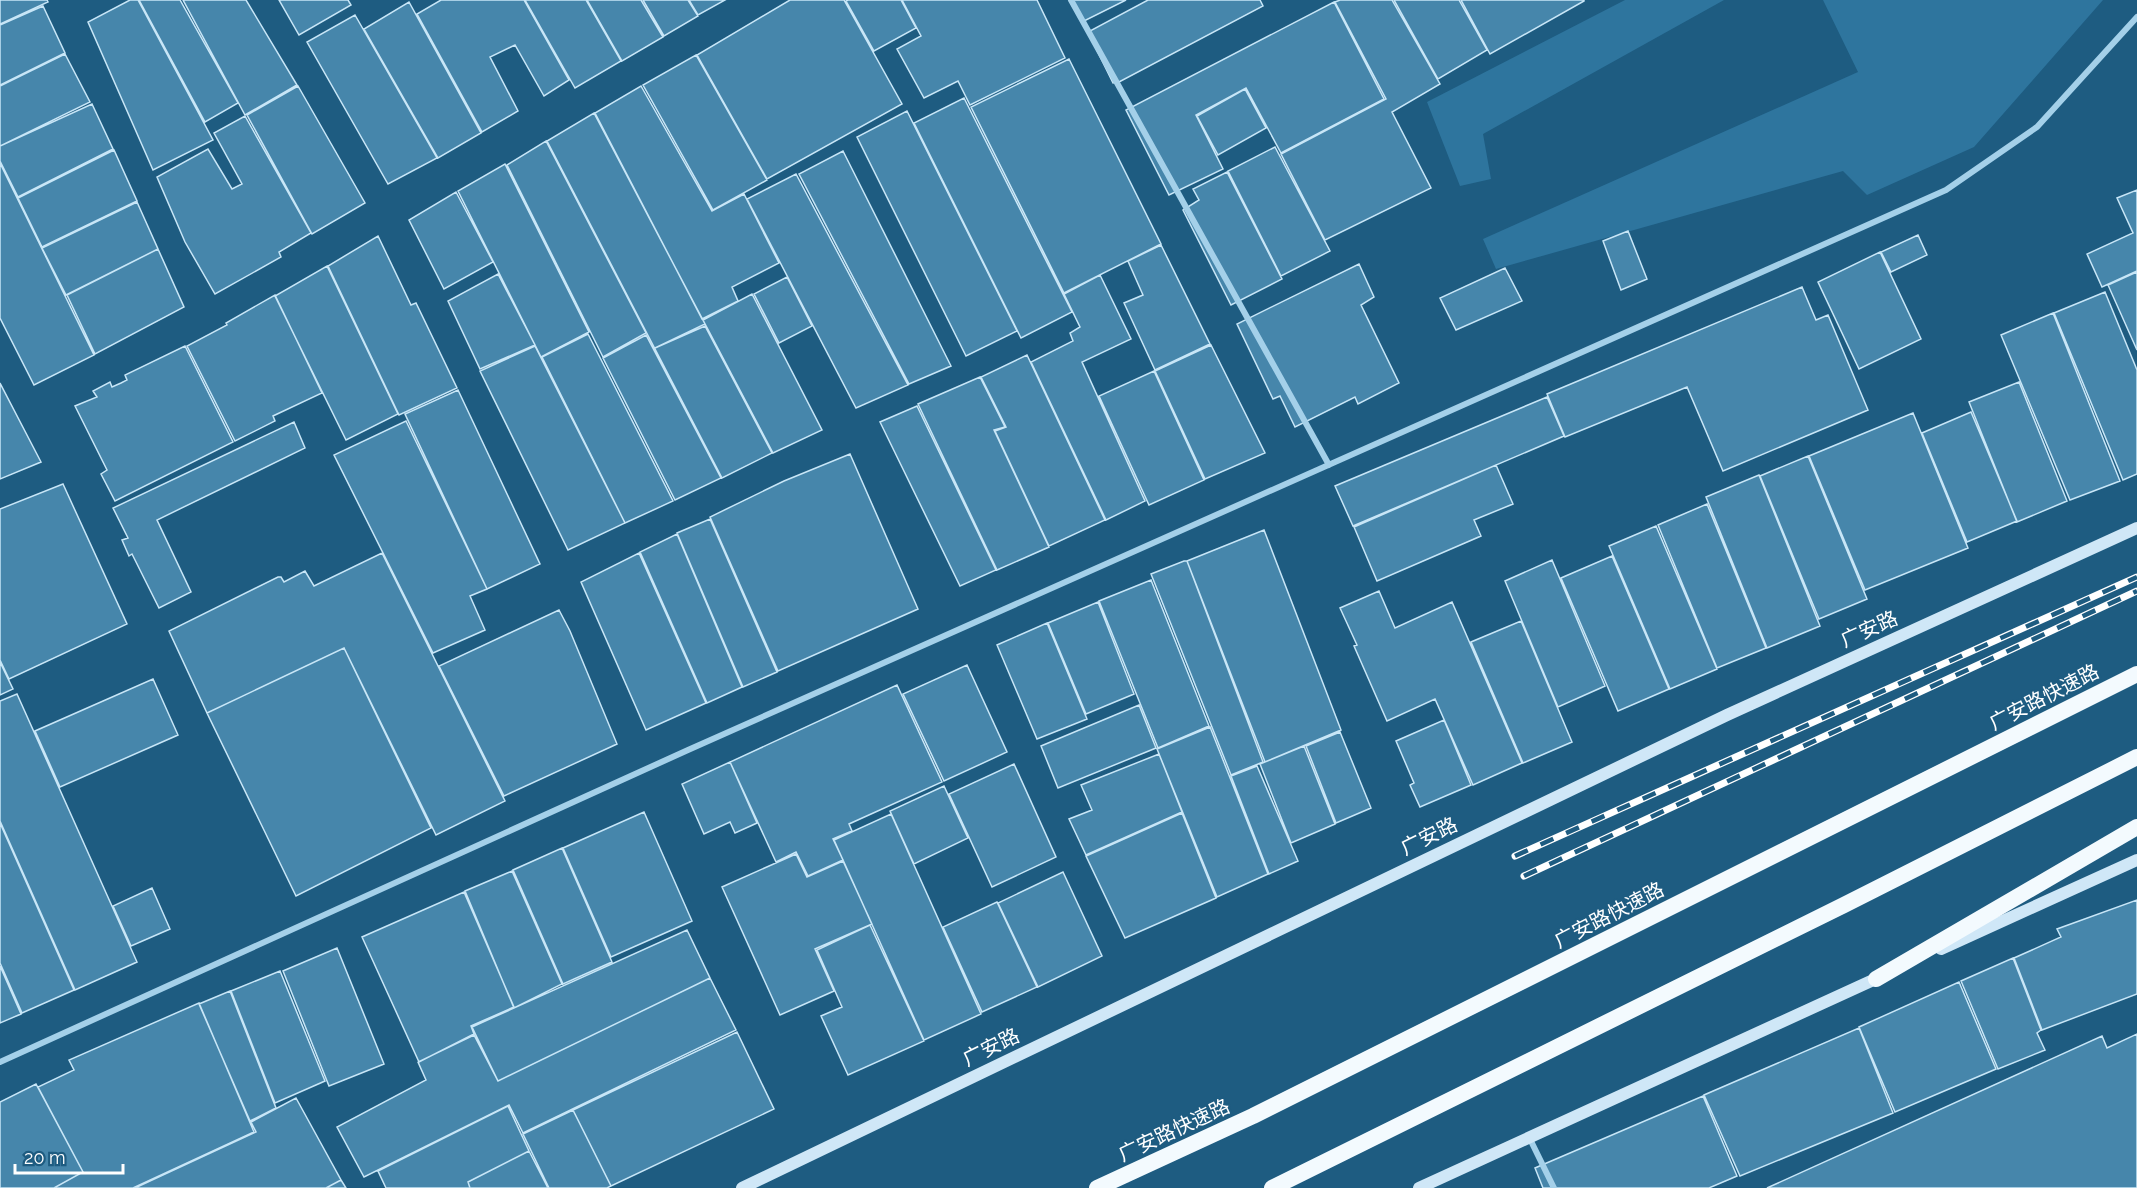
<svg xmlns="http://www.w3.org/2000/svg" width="2137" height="1188" font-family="Raleway,'Noto Sans SC',sans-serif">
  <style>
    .green { fill: #2e759e }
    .building { fill: #4686ab; stroke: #c8e6f7; stroke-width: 1.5 }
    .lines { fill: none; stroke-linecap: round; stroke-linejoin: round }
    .minor { stroke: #a4d0e9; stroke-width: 6 }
    .secondary { stroke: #cfe7f7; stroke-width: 12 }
    .trunk { stroke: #f3fafe; stroke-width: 16 }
    .rail-casing { stroke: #fff; stroke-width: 7 }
    .rail { stroke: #1e5c81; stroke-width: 4.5; stroke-dasharray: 14; stroke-linecap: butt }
    .labels { text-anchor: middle; stroke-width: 4.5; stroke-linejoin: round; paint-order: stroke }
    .street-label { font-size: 20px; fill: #fff; stroke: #1e5c81 }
  </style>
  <rect width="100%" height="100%" fill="#1e5c81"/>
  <!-- green -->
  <path class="green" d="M1625 0H1724L1483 134 1491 179 1460 186 1427 102Z
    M1823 0H2103L1974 147 1867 195 1843 171 1496 269 1483 239 1858 72Z"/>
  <!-- building -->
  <path class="building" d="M0 0H47L48 2 0 24Z
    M130 0H138L213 140 153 170 88 22Z
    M139 0H180L238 103 205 122Z
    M183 0H246L297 85 245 115Z
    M279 0H348L351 5 299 35Z
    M441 0H524L569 80 544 96 515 45 490 57 518 111 482 132 417 14Z
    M525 0H586L621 61 575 88Z
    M587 0H641L663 37 622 61Z
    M643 0H688L698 16 664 36Z
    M689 0H725L698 15Z
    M790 0H844L902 104 767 179 697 55Z
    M848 0H901L916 28 874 51 846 1Z
    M902 0H1037L1065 58 970 105 958 81 924 98 897 49 921 36Z
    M1069 0H1126L1082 22Z
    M1148 0H1260L1263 6 1119 82 1113 83 1088 32Z
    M1340 0H1392L1440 84 1392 112 1431 188 1325 240 1281 154 1386 99 1335 2Z
    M1394 0H1459L1487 50 1438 79Z
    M1461 0H1584V1L1490 54Z
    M409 2 481 133 438 158 364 29Z
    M1334 2 1384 99 1281 153 1246 88 1196 115 1223 169 1169 195 1126 110Z
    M43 6 65 53 0 85V25Z
    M355 15 437 158 388 184 307 42Z
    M65 54 90 102 0 146V86Z
    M696 55 767 180 713 210 643 85Z
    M1069 59 1161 244 1064 293 971 107Z
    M298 86 365 203 312 234 247 115Z
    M641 86 712 211 744 194 779 263 732 287 738 301 702 319 595 113Z
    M1245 89 1266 128 1218 155 1197 116Z
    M964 98 1072 312 1021 338 914 123Z
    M92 104 113 149 18 197 0 161V146Z
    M907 111 1017 331 966 356 857 137Z
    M594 113 705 324 655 348 705 326 772 453 722 478 547 141Z
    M245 116 311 233 279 252 281 257 215 294 185 242 157 177 208 149 232 189 242 184 214 133Z
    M546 141 646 333 603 357 507 165Z
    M1275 147 1330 251 1281 276 1228 171Z
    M114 150 137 201 42 247 18 198Z
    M843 151 951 366 909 384 799 174Z
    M0 163 94 355 34 385 0 318Z
    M505 164 589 332 541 357 458 191Z
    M1227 172 1282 279 1231 305 1183 210 1199 200 1193 189Z
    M796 174 908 385 856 408 747 199Z
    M2137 190V271L2102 287 2087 254 2133 233 2117 198Z
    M456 192 493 262 444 289 409 220Z
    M137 202 158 249 66 295 42 248Z
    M1628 231 1647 279 1621 290 1603 241Z
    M1918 235 1927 255 1891 272 1881 252Z
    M378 236 411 305 416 303 457 388 399 415 328 266Z
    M1161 245 1210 344 1155 370 1124 303 1143 295 1128 261Z
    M158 249 184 307 95 354 67 295Z
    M1880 252 1921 339 1859 369 1818 282Z
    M1359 264 1374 297 1361 305 1399 383 1358 404 1355 397 1295 427 1280 396 1273 399 1237 324Z
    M327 266 398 414 346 440 275 296Z
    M1505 268 1522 301 1456 330 1440 298Z
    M2137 272V350L2108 285Z
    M498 274 535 345 480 369 448 301Z
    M1100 275 1131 339 1082 362 1145 501 1106 520 1031 362 1073 341 1070 333 1080 327 1064 294Z
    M787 277 812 326 779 343 754 294Z
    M1802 287 1816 320 1828 315 1868 410 1723 471 1687 387 1565 437 1547 394Z
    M2105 292 2137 370V474L2123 480 2054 313Z
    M752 294 822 430 773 453 703 320Z
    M275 295 322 393 273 416 275 421 235 441 187 346 227 325 226 323Z
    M2053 313 2120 481 2070 500 2001 335Z
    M588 334 673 501 625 523 542 357Z
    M646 335 721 478 675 500 603 358Z
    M1211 345 1265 453 1205 479 1155 371Z
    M185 346 233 442 115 501 101 474 107 470 75 406 97 397 93 391 110 382 112 387 121 383 127 380 125 375Z
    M535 346 625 523 568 550 480 371Z
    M1027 355 1105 520 1049 546 995 431 1006 427 981 377Z
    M1154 371 1204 480 1149 505 1099 396Z
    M980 377 1005 427 994 430 1049 547 997 570 918 404Z
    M2019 382 2067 501 2017 522 1969 402Z
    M0 383 41 462 0 479Z
    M458 390 540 564 487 589 405 414Z
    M1547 397 1564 436 1353 526 1335 486Z
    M917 406 996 570 960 586 880 422Z
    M1971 412 2017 521 1967 542 1922 433Z
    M1913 413 1968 548 1865 590 1809 456Z
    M406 421 487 589 470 596 485 630 433 653 334 455Z
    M294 422 305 448 157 520 191 592 159 608 132 554 129 556 122 540 128 538 113 508Z
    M850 454 918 609 778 671 710 517 784 481Z
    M1808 456 1867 599 1819 619 1760 476Z
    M1496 465 1513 504 1474 520 1481 536 1377 581 1354 527Z
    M1759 475 1820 626 1767 648 1706 497Z
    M63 484 127 624 9 679 0 660V509Z
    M1707 504 1766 648 1717 668 1658 525Z
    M710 519 777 672 743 687 677 533Z
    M1656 526 1717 669 1670 689 1609 546Z
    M1264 530 1341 730 1265 762 1187 561Z
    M677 534 742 687 707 703 640 552Z
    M382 553 505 801 436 835 344 648 207 713 169 631 278 577H281L284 582 305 571 314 586Z
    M639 553 706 703 646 730 581 582Z
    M1612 556 1669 689 1618 711 1561 578Z
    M1552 560 1605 686 1558 707 1505 581Z
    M1184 561H1187L1263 762 1231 775 1151 574Z
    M1151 580 1209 726 1158 748 1099 601Z
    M1379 591 1395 628 1452 602 1522 763 1473 785 1435 699 1387 721 1354 646 1357 645 1340 608Z
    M1098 602 1134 694 1086 714 1048 623Z
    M559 610 570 631 617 744 504 796 439 666Z
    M1521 621 1572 742 1523 763 1471 642Z
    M1047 623 1087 719 1037 739 997 645Z
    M344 648 431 828 296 896 207 713Z
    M0 662 13 689 0 695Z
    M967 665 1007 752 944 781 903 694Z
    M153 679 178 735 60 787 35 731Z
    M897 685 942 782 849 824 852 831 833 839 843 860 808 876 796 852 776 862 730 762Z
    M17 694 137 962 75 990 0 821V701Z
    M1139 705 1156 748 1058 788 1041 746Z
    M1444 720 1471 785 1420 807 1410 785 1414 783 1396 741Z
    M1210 727 1268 874 1217 897 1157 749Z
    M1340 732 1371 808 1336 823 1306 746Z
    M1304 746 1335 824 1291 843 1260 764Z
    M1159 754 1182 812 1086 855 1069 819 1092 810 1081 785Z
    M730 762 757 823 735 833 730 822 704 834 682 784Z
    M1014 764 1056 857 992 887 949 794Z
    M1257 766 1298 861 1269 874 1231 776Z
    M944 786 968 838 914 864 890 811Z
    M644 812 692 921 611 957 563 848Z
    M1182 813 1216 898 1125 938 1086 856Z
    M891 814 981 1014 924 1040 834 840Z
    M0 823 74 990 22 1013 0 963Z
    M562 848 612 962 563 984 513 870Z
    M796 854 807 877 843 861 872 924 815 949 834 991 780 1015 722 887Z
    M512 871 562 984 514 1008 465 891Z
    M1063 872 1102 956 1038 987 998 903Z
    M152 888 170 929 131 946 113 906Z
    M464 892 514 1007 471 1026 474 1034 419 1062 362 937Z
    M2137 900V994L2042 1030 2014 958 2061 937 2057 929Z
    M997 902 1037 987 982 1012 943 927Z
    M870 925 924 1041 848 1075 821 1016 842 1007 817 950Z
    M687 930 710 978 498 1081 472 1027Z
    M337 948 384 1064 329 1086 283 971Z
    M2013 958 2041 1030 2037 1033 2045 1050 1998 1069 1961 981Z
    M0 966 21 1014 0 1023Z
    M280 971 325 1081 275 1103 231 991Z
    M710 978 736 1030 523 1133 509 1105 364 1177 337 1127 426 1080 418 1062 474 1035 498 1081Z
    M1959 982 1996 1069 1895 1112 1859 1027Z
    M230 991 276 1108 250 1121 199 1004Z
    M199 1003 254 1132 133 1188H54L83 1172 38 1087 74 1070 69 1060Z
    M1859 1028 1893 1113 1740 1176 1704 1095Z
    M737 1032 774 1109 611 1186 573 1110Z
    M2137 1034V1188H1767L2102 1036 2107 1048Z
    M36 1084 83 1172 54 1188H0V1102Z
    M1703 1096 1737 1176 1709 1188H1543L1535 1168Z
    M296 1098 341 1180 326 1188H135L256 1132 251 1122Z
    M508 1106 529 1151 468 1182 470 1188H386L378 1171Z
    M573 1110 611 1186 607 1188H549L523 1134Z
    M529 1151 548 1188H470L468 1182Z
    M341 1180 346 1188H326Z"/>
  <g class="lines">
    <!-- minor -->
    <path class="minor" d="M1071 0 1329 465
      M0 1062 688 750 1946 190 2037 127 2137 17
      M1529 1137 1554 1188"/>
    <!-- secondary -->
    <path class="secondary" d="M1941 949 2137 860
      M742 1188 1727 715 2137 528
      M1419 1188 1882 976"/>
    <!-- trunk -->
    <path class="trunk" d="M1876 979 2137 827
      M1097 1188 1253 1116 2137 674
      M1272 1188 1844 905 2137 757"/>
    <defs>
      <path id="rail" d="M1515 856 2137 577
        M1524 876 2137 591"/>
    </defs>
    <!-- rail casing -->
    <use href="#rail" class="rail-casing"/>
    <!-- rail -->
    <use href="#rail" class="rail"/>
  </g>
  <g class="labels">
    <!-- street labels -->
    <g class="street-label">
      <text transform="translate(1869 629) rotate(-24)" y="7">广安路</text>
      <text transform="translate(2044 697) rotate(-27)" y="7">广安路快速路</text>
      <text transform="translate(1429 836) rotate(-26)" y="7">广安路</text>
      <text transform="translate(1609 915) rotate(-27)" y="7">广安路快速路</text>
      <text transform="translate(991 1047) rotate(-26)" y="7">广安路</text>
      <text transform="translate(1174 1130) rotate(-25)" y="7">广安路快速路</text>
    </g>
  </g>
  <!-- scale -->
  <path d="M15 1164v9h108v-9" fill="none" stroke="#ffffff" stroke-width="3"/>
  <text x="24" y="1164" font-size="18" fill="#ffffff" stroke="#1e5c81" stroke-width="4.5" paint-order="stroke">20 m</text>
</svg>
